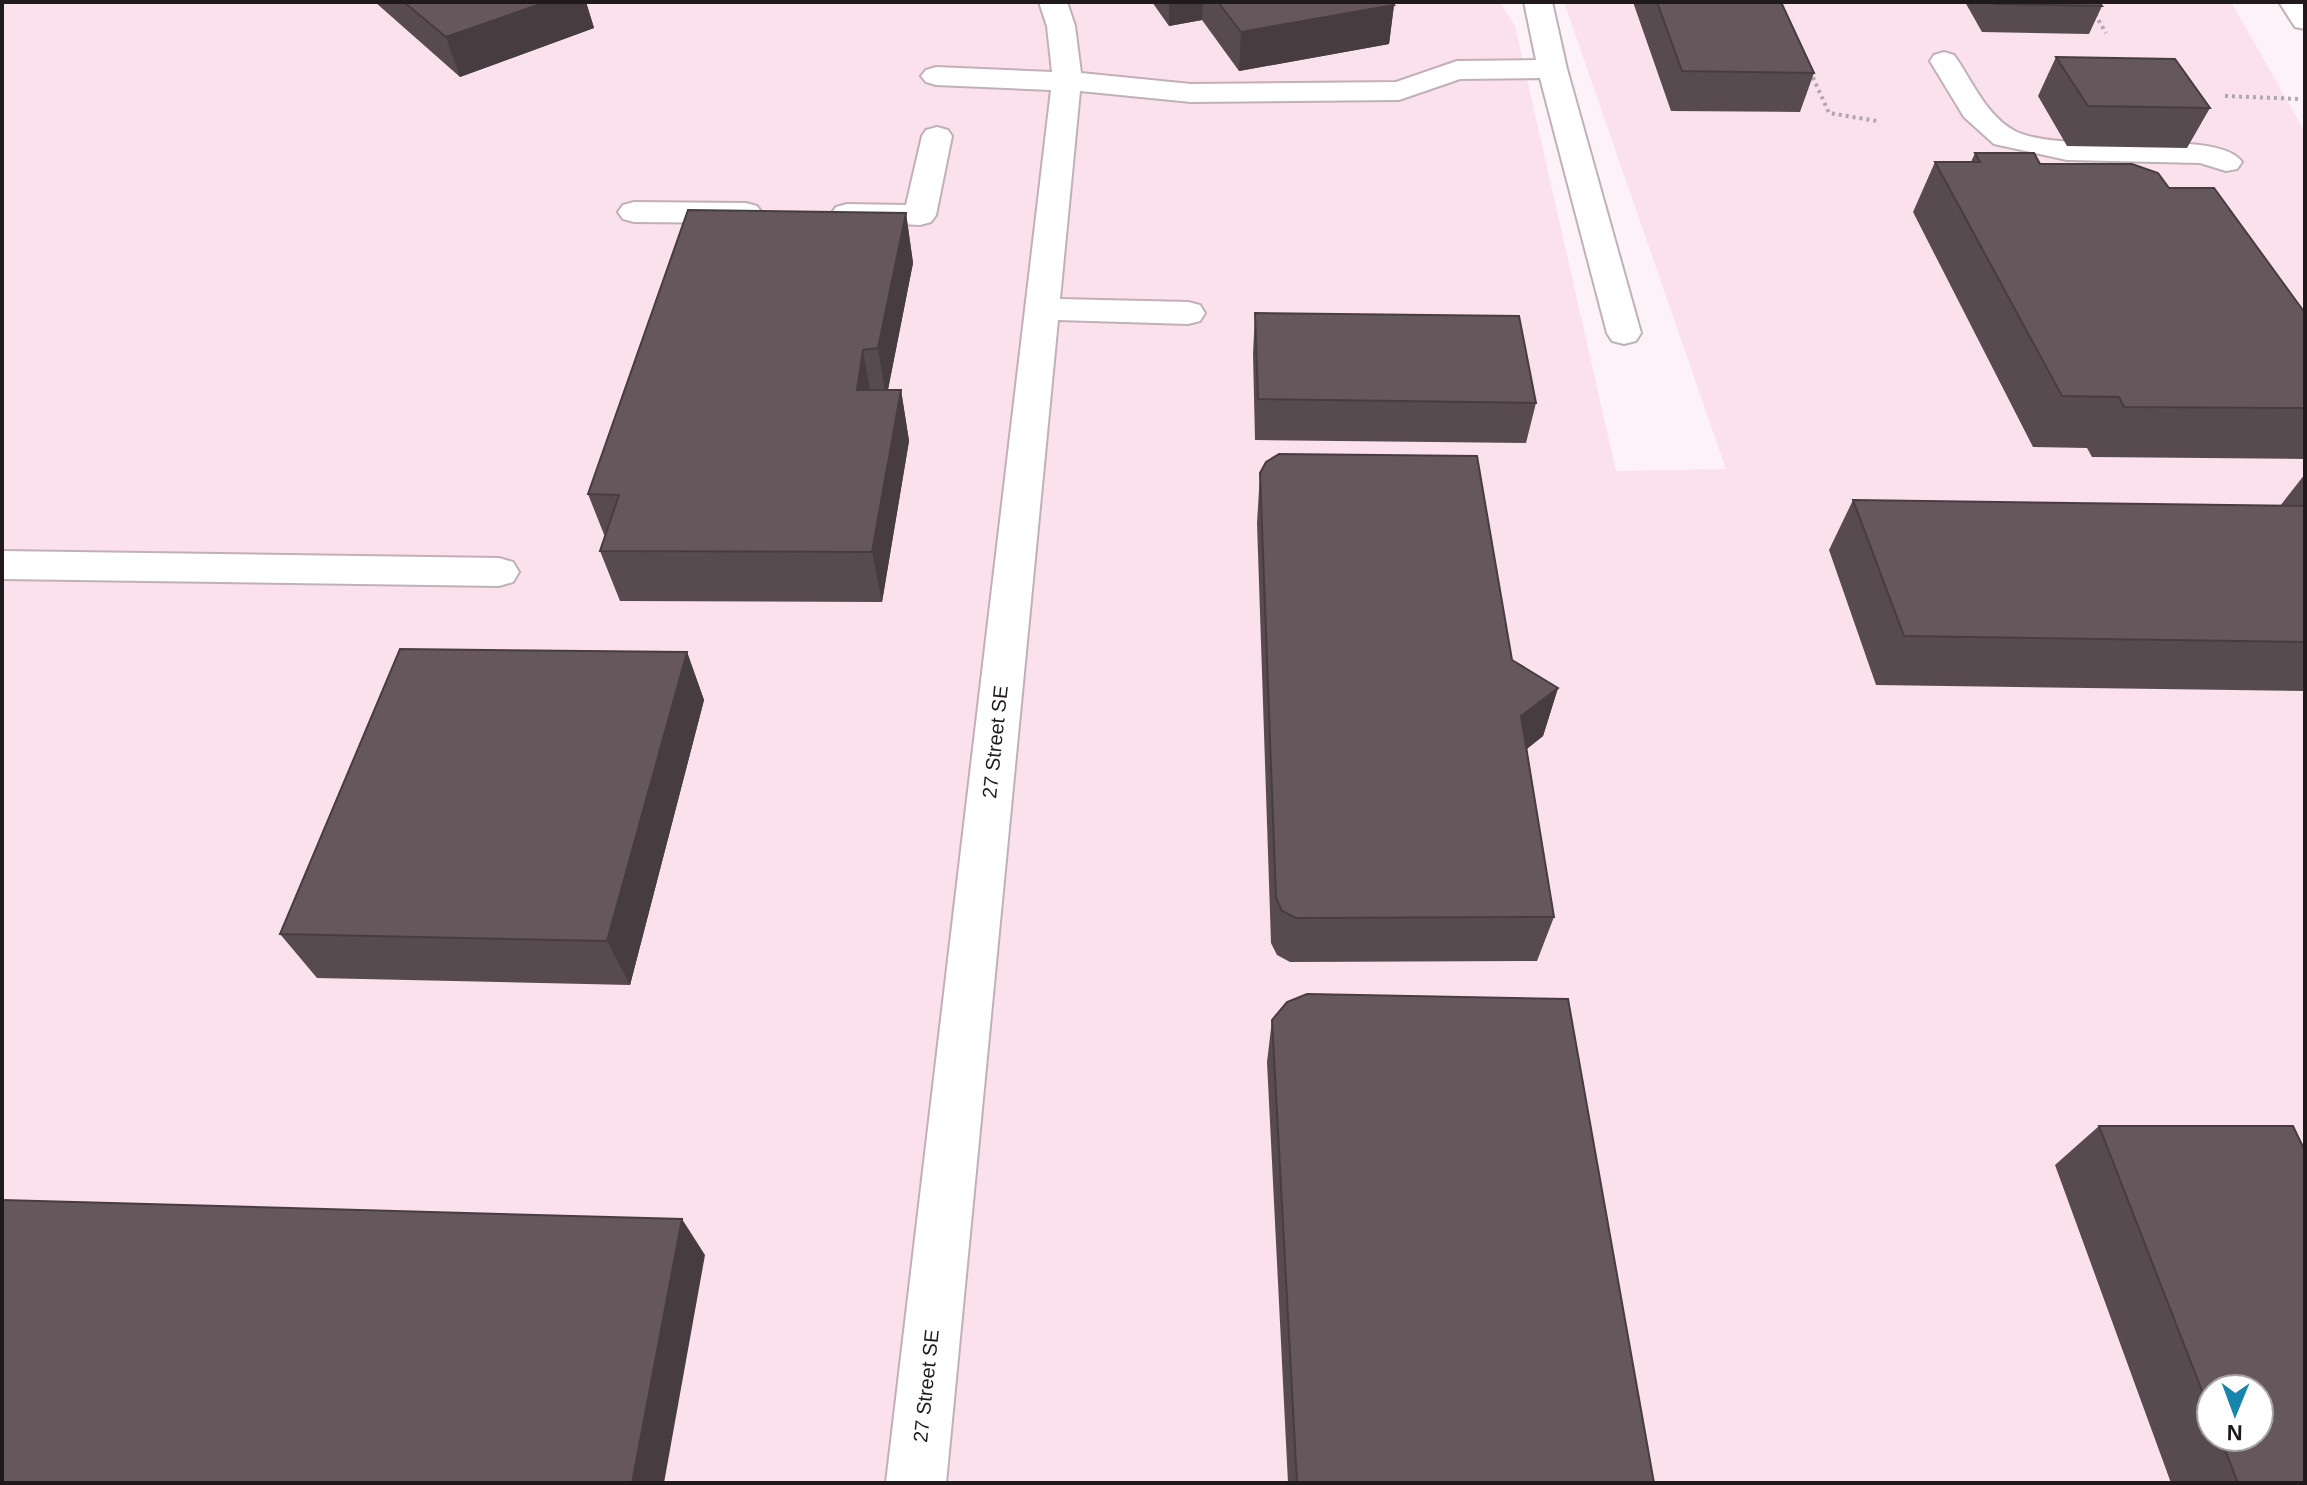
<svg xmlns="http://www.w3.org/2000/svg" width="2307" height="1485" font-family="Helvetica,sans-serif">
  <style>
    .built { fill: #fbe1ec; fill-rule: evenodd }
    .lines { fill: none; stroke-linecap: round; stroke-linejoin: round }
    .minor-casing { stroke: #c1b0b7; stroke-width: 4 }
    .major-casing { stroke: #c1b0b7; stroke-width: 4 }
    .path { stroke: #b0a7ab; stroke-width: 4; stroke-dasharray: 3 4; stroke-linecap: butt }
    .minor { fill: #fff; fill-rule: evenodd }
    .major { fill: #fff; fill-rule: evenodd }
    .wall { fill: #584b50; fill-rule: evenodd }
    .shaded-wall { fill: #473d41 }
    .building { fill: #66575d; stroke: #473d41; stroke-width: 2 }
    .labels { text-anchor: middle; stroke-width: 8; stroke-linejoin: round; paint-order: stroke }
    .street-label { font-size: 20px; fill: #211a1d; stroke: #fff }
  </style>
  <rect width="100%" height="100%" fill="#fdf2f7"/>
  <!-- built -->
  <path class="built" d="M2 2H1500L1515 26 1616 471 1726 469 1564 2H2231L2305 132V1483H2ZM2211 1389H2259V1437H2211Z"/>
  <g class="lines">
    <defs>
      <path id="minor" d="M1039 2H1067L1075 26 1081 73 1191 84 1396 82 1457 61 1536 60 1524 2H1552L1567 69 1641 333 1636 341 1624 344 1612 341 1607 333 1540 78 1460 79 1399 100 1191 102 1080 91 1060 299 1188 302 1200 305 1205 313 1200 321 1188 324 1058 320 946 1483H886L1051 90 936 85 926 82 921 76 926 70 936 67 1052 72 1047 26Z
        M1944 52 1954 55C1972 80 1986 116 2015 131 2063 156 2217 126 2242 162L2237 169 2226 171 2200 163 2067 160 1994 144 1964 117 1930 61 1934 55Z
        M937 127 948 130 952 136 936 215 931 222 920 225 836 221 831 214 836 207 847 204 906 205 922 136 926 130Z
        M634 202 746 203 757 206 762 213 757 220 746 223 634 222 623 219 618 212 623 205Z
        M2 551 499 558 513 562 519 572 513 582 499 586 2 579Z"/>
      <path id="major" d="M2279 2H2305V29L2295 27Z"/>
    </defs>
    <!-- minor casing -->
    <use href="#minor" class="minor-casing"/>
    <!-- major casing -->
    <use href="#major" class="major-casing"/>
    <!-- path -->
    <path class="path" d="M2088 2 2106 33
      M1810 71 1829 113 1877 121
      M2225 96 2300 99"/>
    <!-- minor -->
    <use href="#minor" class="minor"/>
    <!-- major -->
    <use href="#major" class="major"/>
  </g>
  <!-- wall -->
  <path class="wall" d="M375 2H586L594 28 460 77Z
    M1152 2H1391L1394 5 1389 44 1239 71 1202 20 1169 26Z
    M1633 2H1781L1814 73 1800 112 1671 111Z
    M1965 2H2099L2102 6 2089 34 1982 32Z
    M2056 57 2210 108 2187 148 2067 146 2038 96Z
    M1975 153 2040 164 2169 188 2305 313V459L2092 457 2087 448 2033 447 1913 212 1935 162H1971Z
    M906 213 913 263 888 390H901L909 441 882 602 620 601 600 551 605 537 588 494Z
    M1255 313 1536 403 1526 443 1255 440 1253 354Z
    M1260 473 1512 660 1558 688 1543 736 1527 749 1554 917 1537 961 1290 962 1277 955 1271 943 1257 523Z
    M2305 474V691L1876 685 1829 550 1853 500 2280 506Z
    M687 652 704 700 630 985 317 978 280 934Z
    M1272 1020 1654 1483H1288L1267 1062Z
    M2099 1126 2305 1483H2171L2055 1165ZM2211 1389 2259 1437H2211Z"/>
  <!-- shaded-wall -->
  <path class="shaded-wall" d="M546 2H586L594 28 460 77 446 37Z
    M1169 2H1203L1202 20 1169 26Z
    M1394 5 1389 44 1239 71 1241 32Z
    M906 213 913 263 886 399 878 348Z
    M863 350 872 401 857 390Z
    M901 390 909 441 882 602 872 552Z
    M687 652 704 700 630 985 607 941Z
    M1558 688 1543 736 1507 764 1521 716Z
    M682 1219 705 1255 664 1483H632Z"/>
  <!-- building -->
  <path class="building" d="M404 2H546L446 37Z
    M1218 2H1391L1394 5 1241 32Z
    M1657 2H1781L1814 73 1682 71Z
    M1992 2H2099L2102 6 1994 4Z
    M2056 57 2175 59 2210 108 2088 106Z
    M1975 153H2034L2040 164H2132L2158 173 2169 188H2214L2305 313V408L2124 407 2119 397 2062 396 1935 162H1980Z
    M688 210 906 213 878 348 863 350 857 390H901L872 552 600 551 619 495 588 494Z
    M1255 313 1519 316 1536 403 1258 399Z
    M1279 454 1477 456 1512 660 1558 688 1521 716 1554 917 1296 918 1282 911 1276 898 1260 473 1266 462Z
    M1853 500 2305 506V642L1904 636Z
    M400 649 687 652 607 941 280 934Z
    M1307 994 1568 999 1654 1483H1297L1272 1020 1287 1002Z
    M2099 1126H2293L2305 1151V1483H2238L2220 1437H2259V1389H2211V1414Z
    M2 1200 682 1219 632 1483H2Z"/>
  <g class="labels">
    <!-- street labels -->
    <g class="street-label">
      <text transform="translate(995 742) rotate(-84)" y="7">27 Street SE</text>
      <text transform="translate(926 1386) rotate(-84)" y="7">27 Street SE</text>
    </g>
  </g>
  <!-- border -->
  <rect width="2307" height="1485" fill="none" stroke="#211a1d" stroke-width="8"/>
  <!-- north arrow -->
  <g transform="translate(2235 1413) rotate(181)"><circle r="38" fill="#ffffff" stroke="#a6a3a5" stroke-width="2"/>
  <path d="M0-6L14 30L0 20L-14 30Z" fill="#1885ac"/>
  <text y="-12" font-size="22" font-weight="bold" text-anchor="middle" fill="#211a1d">N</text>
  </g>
</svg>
